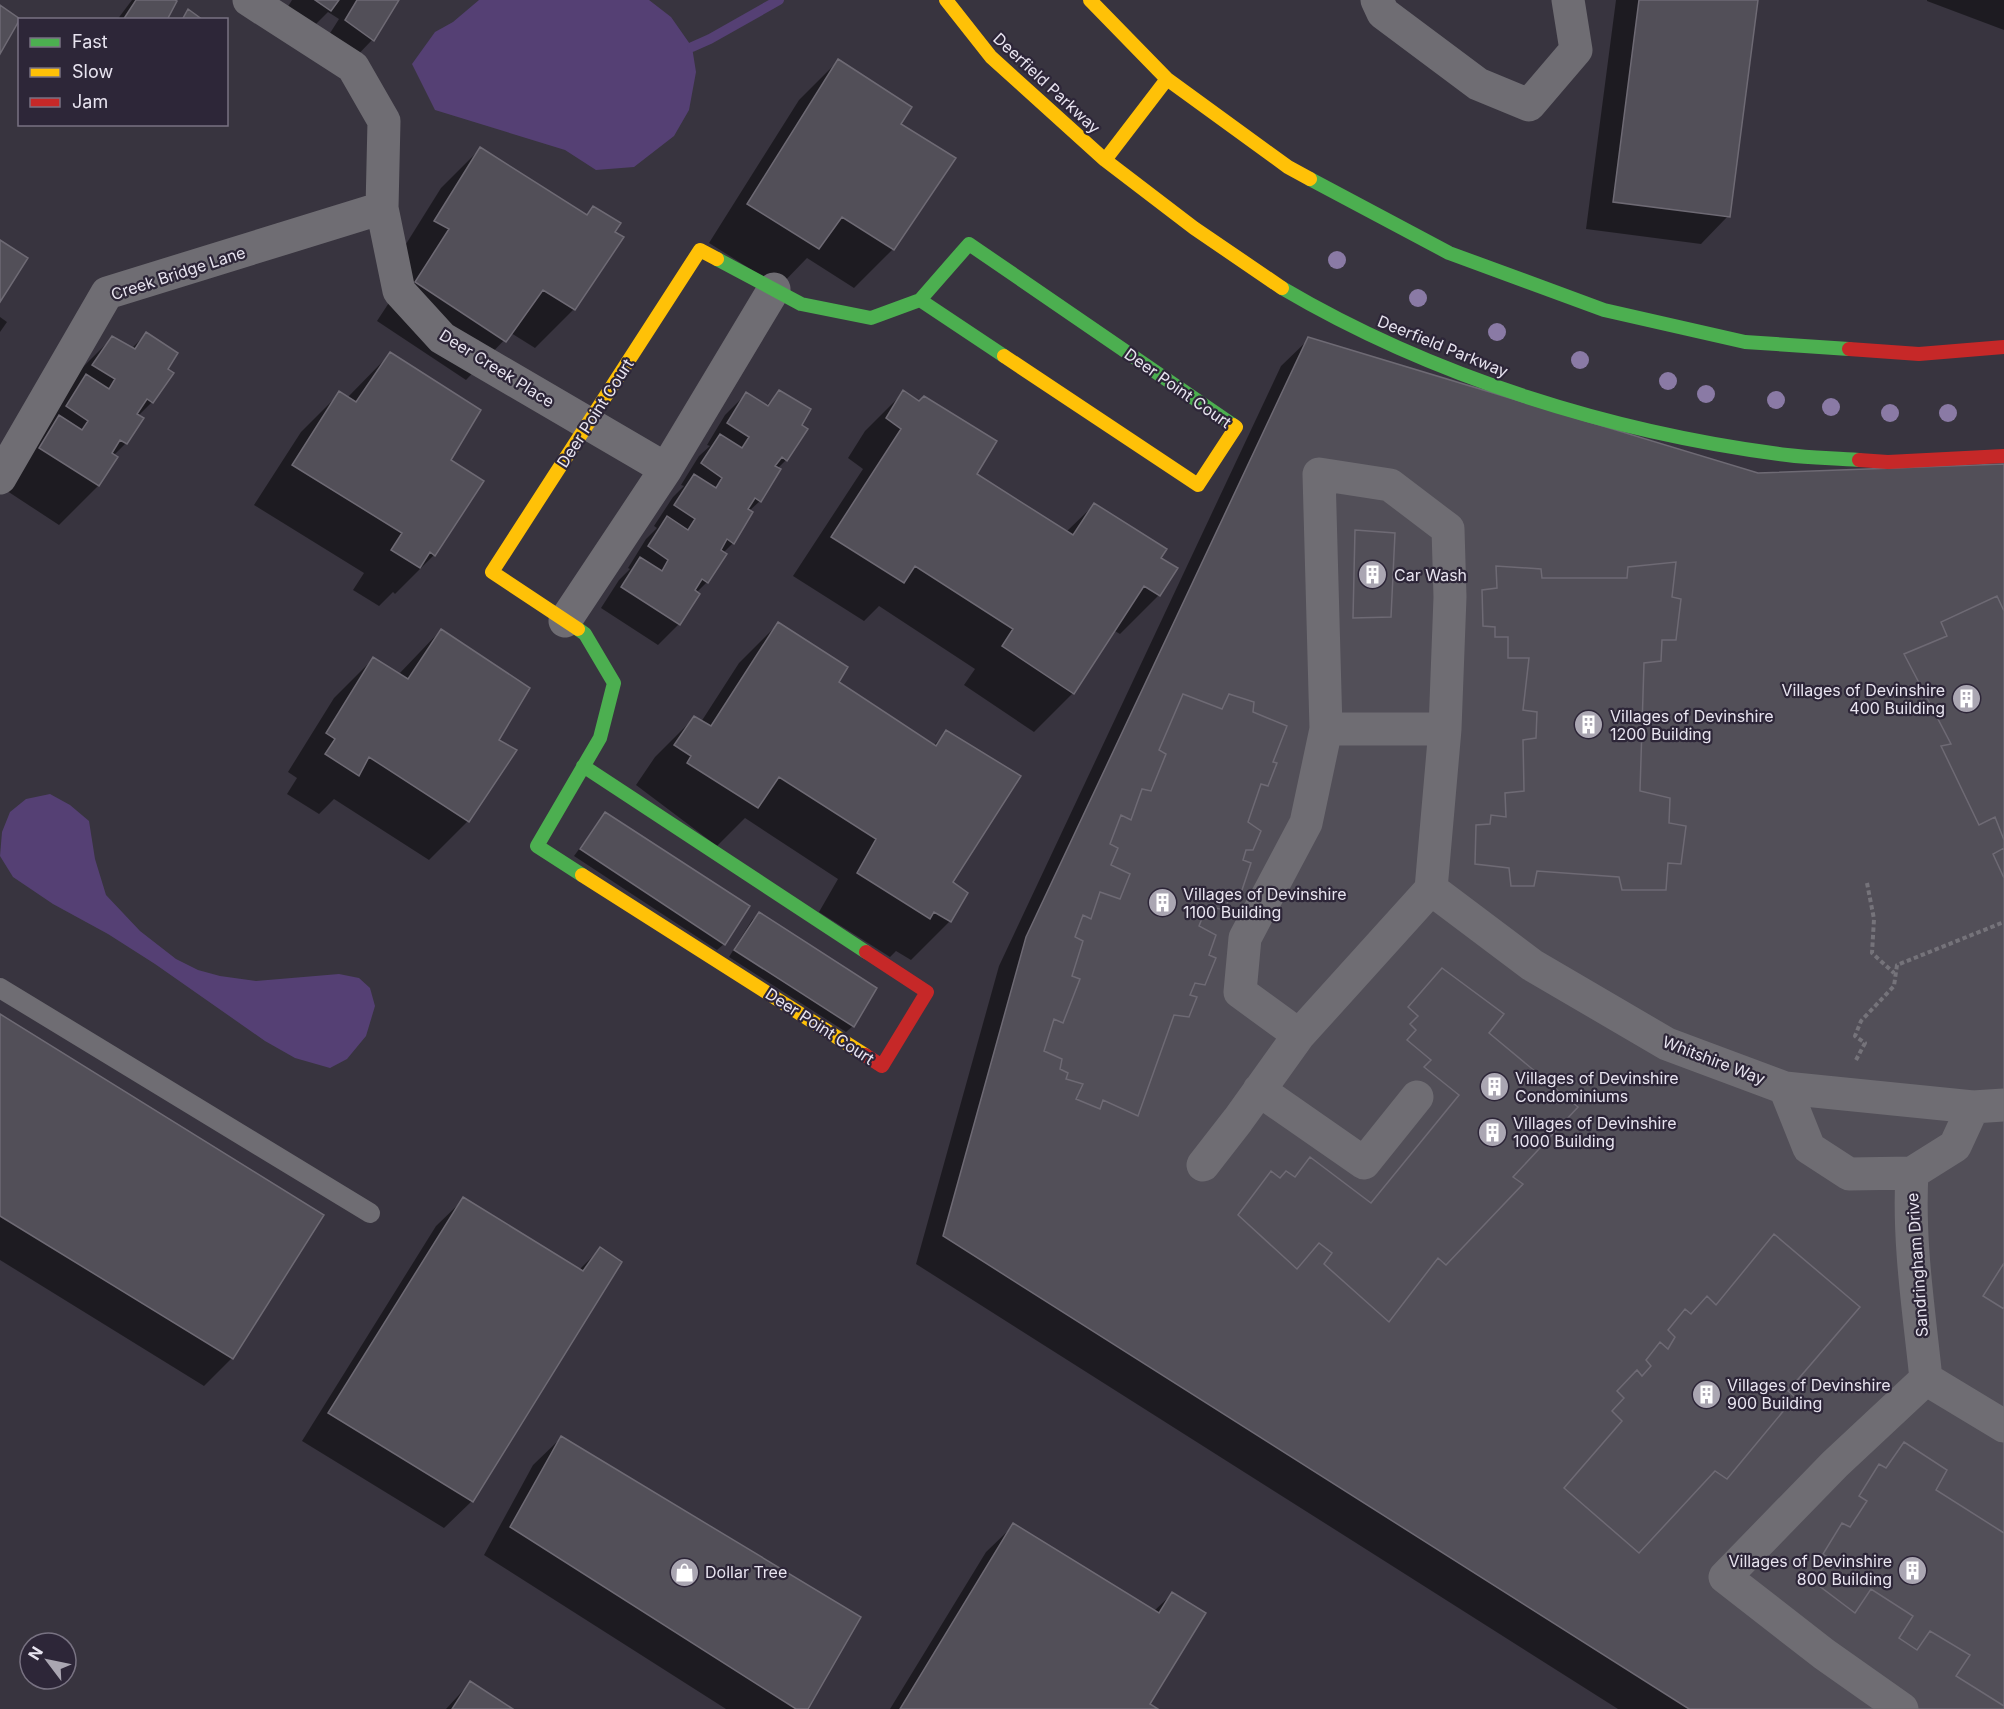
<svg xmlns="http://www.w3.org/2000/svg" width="2004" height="1709" font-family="Inter,sans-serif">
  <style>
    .water { fill: #554074 }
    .shadow { fill: #0007 }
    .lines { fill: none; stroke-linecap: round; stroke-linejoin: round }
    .stream { stroke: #554074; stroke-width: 10 }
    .building { fill: #524f58; stroke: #6e6a74; stroke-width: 1.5 }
    .path { stroke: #75737a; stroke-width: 4; stroke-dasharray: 4.5 3; stroke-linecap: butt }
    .lane { stroke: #6f6d73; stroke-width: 20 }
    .street { stroke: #6f6d73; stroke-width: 33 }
    .fast { stroke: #4caf50; stroke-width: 14 }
    .slow { stroke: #ffc107; stroke-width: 14 }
    .jam { stroke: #c62828; stroke-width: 14 }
    .tree { fill: #8a7aa5 }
    .labels { text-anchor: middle; stroke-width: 4.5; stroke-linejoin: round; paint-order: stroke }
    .street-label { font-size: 16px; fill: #e8e4f0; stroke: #2d2638 }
    .poi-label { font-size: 16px; fill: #e8e4f0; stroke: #2d2638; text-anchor: start }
  </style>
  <rect width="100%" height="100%" fill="#38343f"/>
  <!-- water -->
  <path class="water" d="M479 0H649L671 17 692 47 696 72 689 110 674 136 634 167 596 170 565 150 435 110 412 64 435 32 453 22Z
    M50 794 70 805 89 821 95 859 106 895 140 931 176 959 198 970 220 976 256 981 339 974 359 978 370 988 375 1006 366 1036 347 1059 330 1068 295 1058 265 1041 155 964 108 934 53 904 13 877 0 856 2 832 10 812 26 799Z"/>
  <!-- shadow -->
  <path class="shadow" d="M132 0H172L165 20H117Z
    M292 0H397L372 40 352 61 325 41 339 19 328 12 309 31 284 13Z
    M1616 0H1756L1728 216 1701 244 1586 229Z
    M1927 0H2004V30L1927 1Z
    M838 61 899 124 954 158 893 249 854 288 807 258 779 287 709 243 799 100Z
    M480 149 585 216 593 208 574 309 535 348 511 333 466 380 377 321 411 269 396 260 441 188Z
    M0 317 7 322 0 332Z
    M146 334 166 369 152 402 138 416 126 443 113 456 98 486 59 525 1 487 73 377 112 338 131 349Z
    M1309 339 2004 1709H1618L916 1264 999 966 1281 366Z
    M390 354 449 461 434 555 395 594 393 592 379 606 353 590 364 573 254 505 301 432 340 393 347 398Z
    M779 392 800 425 786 460 777 469 760 501 749 511 733 543 723 553 707 582 696 593 679 624 658 645 601 608 619 580 630 569 628 568 646 539 657 528 654 526 673 497 684 486 681 485 699 456 710 446 707 445 725 415 746 394 766 406Z
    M904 392 975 474 1066 532 1094 505 1159 558V595L1120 634 1113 630 1073 693 1034 732 964 685 975 669 879 606 864 621 793 576 863 469 848 458 865 431Z
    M778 624 837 683 933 746 947 732 951 882 966 893 950 921 911 960 896 951 890 957 819 912 838 879 745 818 717 846 636 785 655 757 694 718 701 722 739 663Z
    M441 630 497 741 468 821 429 860 334 799 319 814 287 794 297 778 288 772 334 698 373 659 398 675Z
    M605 814 724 944 717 950 574 856Z
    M759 914 853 1026 846 1032 729 957 752 920Z
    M0 1016 232 1358 204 1386 0 1260Z
    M464 1199 579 1270 600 1249 472 1501 444 1528 302 1441 436 1226Z
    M561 1438 806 1709H726L484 1555 533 1465Z
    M1014 1525 1154 1611 1172 1594 1148 1705 1155 1709H890L986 1552Z
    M470 1683 510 1709H446Z"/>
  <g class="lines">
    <!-- stream -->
    <path class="stream" d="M692 47 710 39 779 0"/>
  </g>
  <!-- building -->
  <path class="building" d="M136 0H175L177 1 167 20H123Z
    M315 0H339L331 11Z
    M357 0H399L374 41 345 20Z
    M1639 0H1758L1730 217 1613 202Z
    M0 5 20 19 0 54Z
    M188 9 203 20H182Z
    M838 59 912 107 901 124 956 158 894 250 842 217 819 249 747 204Z
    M480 147 587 215 593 206 621 223 615 232 624 237 575 310 543 290 506 342 415 282 449 229 434 221Z
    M0 240 28 258 0 302Z
    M146 332 178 353 168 369 174 373 153 403 147 399 137 414 144 418 127 444 120 440 112 453 118 457 99 486 39 448 59 415 82 430 88 421 66 406 86 374 109 389 115 379 92 365 112 336 135 349Z
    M1308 337 1758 473 2004 464V1709H1689L943 1236 1026 937Z
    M390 352 481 410 451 460 484 481 435 556 430 552 420 568 391 550 402 533 292 465 339 391 356 402Z
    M779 390 811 409 802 425 808 429 787 461 782 457 775 466 781 469 761 502 755 498 748 509 753 512 734 544 727 539 721 550 727 554 708 583 702 579 695 590 700 594 680 625 621 587 640 557 662 571 668 560 648 546 667 516 688 530 695 519 674 505 694 474 716 488 722 478 701 463 720 434 742 448 749 437 727 423 746 392 768 406Z
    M903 390 919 401 924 396 997 441 977 474 1073 535 1094 503 1167 549 1161 558 1178 568 1160 596 1144 586 1074 694 1002 646 1013 629 915 566 904 583 831 537 901 429 886 418Z
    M1355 530 1395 533 1391 617 1353 618Z
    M1676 562 1672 597 1681 599 1676 640H1662L1661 661 1644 663 1640 791 1670 798 1669 823 1686 826 1681 864 1668 863 1666 890H1622L1619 877 1537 871 1534 886H1511L1509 868 1475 864 1476 825 1490 824 1491 815 1506 817 1505 793 1524 791 1523 740 1536 738 1537 712 1523 710 1529 658H1508V637H1495V627L1483 626 1482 590 1497 588 1496 566 1541 569 1542 578H1627L1628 567Z
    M1997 596 2004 611V840L1995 817 1979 825 1941 746 1951 744 1904 654 1947 636 1941 622Z
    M778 622 848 667 839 682 936 746 946 730 1021 776 953 882 968 893 951 922 934 912 930 919 857 873 876 839 779 777 758 808 687 763 691 756 674 745 694 716 711 726Z
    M441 629 530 688 499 740 517 750 469 822 369 757 359 776 325 754 335 739 326 733 373 657 408 679Z
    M1183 694 1222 709 1229 694 1254 702 1253 712 1287 726 1273 762 1277 763 1268 786 1261 784 1248 822 1261 831 1253 850H1246L1243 860 1251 863 1241 893 1233 891 1224 910 1207 906 1199 926 1216 935 1209 955 1216 958 1205 985 1195 983 1190 995 1197 997 1189 1017 1174 1015 1138 1116 1103 1100 1100 1109 1076 1099 1083 1084 1066 1079 1068 1073 1060 1069 1062 1059 1044 1051 1054 1019 1063 1023 1080 979 1072 976 1083 941 1075 937 1083 915 1091 919 1100 892 1120 899 1130 874 1111 865 1118 848 1110 844 1121 815 1131 820 1142 789 1151 791 1166 754 1159 750Z
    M605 812 750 906 725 945 580 849Z
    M2004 848V878L1993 854Z
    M759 912 877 988 854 1027 734 950Z
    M1442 968 1504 1014 1489 1033 1578 1107 1513 1177 1523 1184 1446 1265 1438 1258 1389 1322 1324 1264 1332 1253 1319 1243 1297 1269 1238 1215 1271 1171 1280 1178 1286 1171 1295 1177 1310 1157 1371 1203 1459 1095 1424 1067 1431 1060 1407 1040 1416 1030 1410 1024 1418 1016 1408 1007Z
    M0 1014 324 1215 233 1359 0 1216Z
    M463 1197 583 1271 600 1247 622 1262 473 1502 328 1413Z
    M1774 1234 1860 1307 1788 1391 1795 1397 1727 1479 1715 1471 1639 1553 1564 1488 1622 1421 1612 1411 1624 1398 1617 1391 1637 1370 1642 1376 1651 1366 1646 1360 1660 1342 1668 1349 1675 1337 1668 1330 1685 1309 1691 1314 1707 1296 1716 1305Z
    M2004 1263V1309L1983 1296Z
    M561 1436 861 1617 808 1709H796L510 1527Z
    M1904 1442 1947 1470 1936 1490 2004 1533V1706L1956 1676 1970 1655 1930 1631 1917 1650 1899 1638 1913 1616 1871 1589 1855 1613 1814 1582 1829 1558 1823 1554 1842 1523 1850 1527 1867 1501 1859 1496 1879 1464 1886 1468Z
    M1013 1523 1159 1613 1172 1592 1206 1613 1150 1704 1158 1709H900Z
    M470 1681 513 1709H452Z"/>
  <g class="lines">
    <!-- path -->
    <path class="path" d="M1867 883 1874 919 1872 953 1894 973
      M1856 1060 1865 1043 1855 1036 1861 1021 1894 986 1897 965 2004 922"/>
    <!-- lane -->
    <path class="lane" d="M0 988 370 1213"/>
    <!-- street -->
    <path class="street" d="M249 0 353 67 384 121 382 208 399 291 442 338 666 469
      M1377 0 1383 13 1478 84 1529 105 1576 50 1568 0
      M0 478 107 293 382 208
      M565 621 666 469 774 289
      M1326 729H1445
      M1431 889 1532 965 1667 1044 1785 1088 1973 1107 2004 1105
      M1785 1088 1809 1148 1849 1174 1912 1173
      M1259 1090 1364 1163 1417 1097
      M1203 1165 1238 1120 1299 1035 1431 889 1445 729 1450 597 1448 529 1390 485 1319 474 1326 729 1306 823 1245 938 1240 992 1299 1035
      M1926 1379C1919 1311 1908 1242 1912 1173L1955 1146 1973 1107
      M1926 1379 2004 1426
      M1902 1709 1824 1654 1725 1577 1835 1464 1926 1379"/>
    <!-- fast -->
    <path class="fast" d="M1310 179 1449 253 1604 310 1745 342 1849 349
      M717 259 801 304 871 318 920 300 969 244 1233 425
      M1282 288C1433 377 1613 433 1787 455 1810 458 1835 458 1859 460
      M920 300 1004 356
      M578 629 585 634 614 683 600 738 537 846 582 875
      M583 766 866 952"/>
    <!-- slow -->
    <path class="slow" d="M946 0 991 57 1105 160 1194 228 1282 288
      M1090 0 1167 79 1288 167 1310 179
      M1105 160 1167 79
      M1004 356 1198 485 1236 427 1233 425
      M578 629 492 572 700 250 717 259
      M582 875 865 1055"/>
    <!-- jam -->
    <path class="jam" d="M1849 349 1919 354 2004 347
      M1859 460 1888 462 2004 456
      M865 1055 882 1066 927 992 866 952"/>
  </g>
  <!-- trees -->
  <g class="tree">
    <circle cx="1337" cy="260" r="9"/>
    <circle cx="1418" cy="298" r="9"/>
    <circle cx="1497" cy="332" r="9"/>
    <circle cx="1580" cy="360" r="9"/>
    <circle cx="1668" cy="381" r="9"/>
    <circle cx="1706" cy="394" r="9"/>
    <circle cx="1776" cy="400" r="9"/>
    <circle cx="1831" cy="407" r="9"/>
    <circle cx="1890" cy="413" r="9"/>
    <circle cx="1948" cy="413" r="9"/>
  </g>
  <!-- icons -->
  <defs>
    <symbol id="building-disc" viewBox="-11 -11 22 22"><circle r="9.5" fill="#aaa6b2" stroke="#2d2638"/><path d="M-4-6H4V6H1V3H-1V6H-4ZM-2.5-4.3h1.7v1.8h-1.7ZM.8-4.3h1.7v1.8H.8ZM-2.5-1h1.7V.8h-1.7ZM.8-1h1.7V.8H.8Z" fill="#fff"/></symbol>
    <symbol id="shop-disc" viewBox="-11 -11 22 22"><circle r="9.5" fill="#aaa6b2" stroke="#2d2638"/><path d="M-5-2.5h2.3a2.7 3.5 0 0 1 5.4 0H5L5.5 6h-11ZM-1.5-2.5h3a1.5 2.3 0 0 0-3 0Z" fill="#fff"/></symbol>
  </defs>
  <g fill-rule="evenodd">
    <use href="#building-disc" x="1356" y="558" width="33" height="33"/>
    <use href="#building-disc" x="1950" y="682" width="33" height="33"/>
    <use href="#building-disc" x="1572" y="708" width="33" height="33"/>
    <use href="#building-disc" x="1146" y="886" width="33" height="33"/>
    <use href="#building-disc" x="1478" y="1070" width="33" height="33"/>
    <use href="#building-disc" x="1476" y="1116" width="33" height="33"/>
    <use href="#building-disc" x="1690" y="1378" width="33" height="33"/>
    <use href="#building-disc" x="1896" y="1554" width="33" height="33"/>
    <use href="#shop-disc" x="668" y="1556" width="33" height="33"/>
  </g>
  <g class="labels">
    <!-- street labels -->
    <g class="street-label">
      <text transform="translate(1047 83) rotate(43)" y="6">Deerfield Parkway</text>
      <text transform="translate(178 273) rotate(-18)" y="6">Creek Bridge Lane</text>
      <text transform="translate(1443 346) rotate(22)" y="6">Deerfield Parkway</text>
      <text transform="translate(497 368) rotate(32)" y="6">Deer Creek Place</text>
      <text transform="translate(1178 388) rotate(35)" y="6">Deer Point Court</text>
      <text transform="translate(595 413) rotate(-57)" y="6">Deer Point Court</text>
      <text transform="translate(820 1026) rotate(33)" y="6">Deer Point Court</text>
      <text transform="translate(1714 1060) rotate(21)" y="6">Whitshire Way</text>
      <text transform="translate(1917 1265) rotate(-94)" y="6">Sandringham Drive</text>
    </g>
    <!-- poi labels -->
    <g class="poi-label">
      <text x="1394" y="581">Car Wash</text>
      <text x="1945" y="696" text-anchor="end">Villages of Devinshire<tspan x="1945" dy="18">400 Building</tspan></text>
      <text x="1610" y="722">Villages of Devinshire<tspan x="1610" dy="18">1200 Building</tspan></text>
      <text x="1183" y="900">Villages of Devinshire<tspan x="1183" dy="18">1100 Building</tspan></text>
      <text x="1515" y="1084">Villages of Devinshire<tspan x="1515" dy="18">Condominiums</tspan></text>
      <text x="1513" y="1129">Villages of Devinshire<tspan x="1513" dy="18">1000 Building</tspan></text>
      <text x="1727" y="1391">Villages of Devinshire<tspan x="1727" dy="18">900 Building</tspan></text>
      <text x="1892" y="1567" text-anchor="end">Villages of Devinshire<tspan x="1892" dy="18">800 Building</tspan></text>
      <text x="705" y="1578">Dollar Tree</text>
    </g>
  </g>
  <!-- legend -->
  <rect x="18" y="18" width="210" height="108" fill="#2d2638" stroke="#787282" stroke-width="1.5"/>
  <rect x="30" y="38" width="30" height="9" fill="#4caf50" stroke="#787282" stroke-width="1.5"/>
  <text x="72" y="48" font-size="18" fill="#e8e4f0">Fast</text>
  <rect x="30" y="68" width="30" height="9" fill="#ffc107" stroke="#787282" stroke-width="1.5"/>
  <text x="72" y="78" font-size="18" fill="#e8e4f0">Slow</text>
  <rect x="30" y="98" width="30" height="9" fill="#c62828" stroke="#787282" stroke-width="1.5"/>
  <text x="72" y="108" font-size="18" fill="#e8e4f0">Jam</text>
  <!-- north arrow -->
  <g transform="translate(48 1661) rotate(302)"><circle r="28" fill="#2d2638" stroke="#787282" stroke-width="1.5"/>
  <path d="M0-4.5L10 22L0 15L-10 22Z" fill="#aaa6b2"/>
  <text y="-9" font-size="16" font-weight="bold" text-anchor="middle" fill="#e8e4f0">N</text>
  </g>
</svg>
